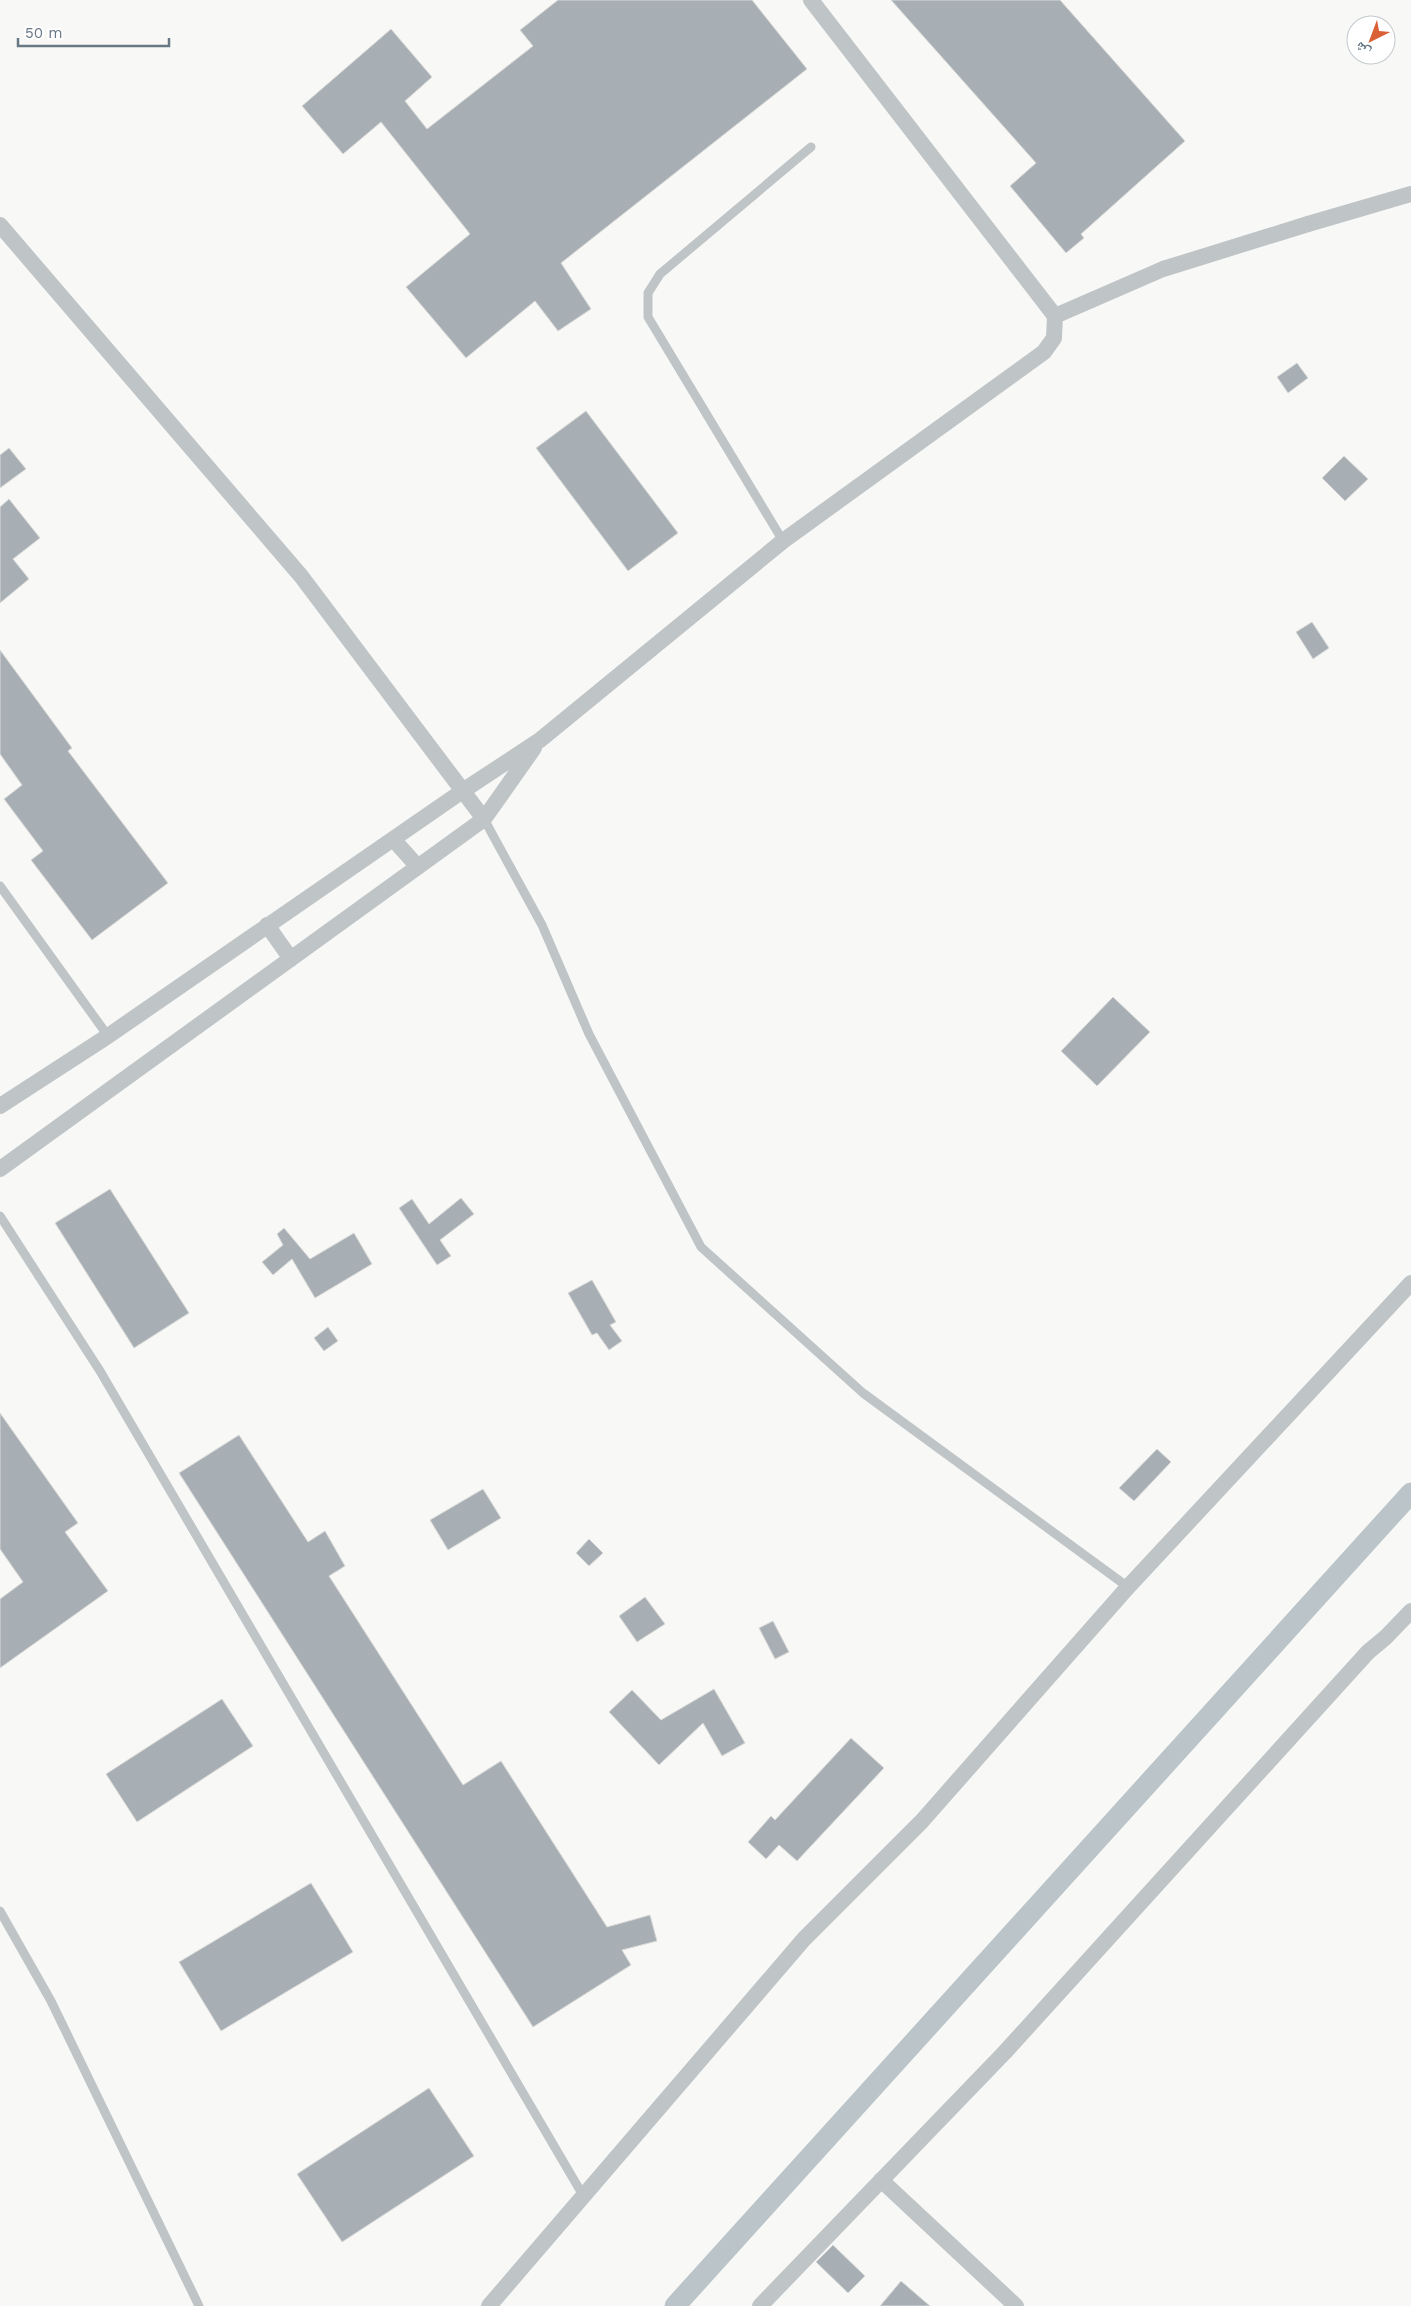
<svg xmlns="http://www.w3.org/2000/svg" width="1411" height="2306" font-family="'Work Sans','Noto Naskh Arabic',sans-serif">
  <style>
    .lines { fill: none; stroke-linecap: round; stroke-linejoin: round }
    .canal { stroke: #bac4c9; stroke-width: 21 }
    .building { fill: #a7afb5; stroke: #dadad8 }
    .service { stroke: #bfc4c7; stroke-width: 9 }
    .minor { stroke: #bfc4c7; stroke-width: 16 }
  </style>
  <rect width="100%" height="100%" fill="#f8f9f6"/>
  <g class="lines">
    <!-- canal -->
    <path class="canal" d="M675 2306 1411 1493"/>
  </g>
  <!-- building -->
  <path class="building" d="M558 0H752L807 69 561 263 591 309 558 331 535 301 466 358 406 287 470 234 381 122 343 154 302 106 391 29 432 77 405 101 427 129 533 46 520 30Z
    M891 0H1060L1185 141 1081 234 1084 238 1066 253 1010 186 1036 163Z
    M1297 363 1308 378 1288 393 1277 377Z
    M586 411 678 533 628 571 536 448Z
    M9 448 26 469 0 488V455Z
    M1344 456 1368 479 1345 501 1322 478Z
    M9 499 40 538 13 559 29 579 0 603V507Z
    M1312 622 1329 648 1313 659 1296 632Z
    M0 650 72 748 68 751 168 883 92 940 31 860 43 851 4 799 22 785 0 754Z
    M1113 997 1150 1032 1097 1086 1061 1051Z
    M110 1189 189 1313 134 1348 55 1223Z
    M461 1198 474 1214 440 1240 451 1256 437 1265 399 1208 412 1199 429 1224Z
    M284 1228 310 1259 354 1233 372 1264 315 1298 292 1259 273 1275 262 1262 283 1245 277 1234Z
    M592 1280 616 1322 610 1325 622 1341 609 1350 597 1333 592 1335 568 1293Z
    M328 1327 338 1341 324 1351 314 1338Z
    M0 1413 78 1523 65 1532 108 1591 0 1668V1599L23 1582 0 1549Z
    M239 1435 308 1542 325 1531 345 1566 329 1576 463 1785 501 1761 607 1927 650 1915 657 1941 622 1950 631 1965 533 2027 179 1473Z
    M1157 1449 1171 1462 1134 1501 1119 1488Z
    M483 1489 501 1518 448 1550 430 1520Z
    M589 1539 603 1553 589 1566 576 1553Z
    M645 1597 665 1624 637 1642 619 1616Z
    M773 1621 789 1652 775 1659 759 1628Z
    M714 1689 745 1743 722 1756 703 1723 659 1765 609 1712 632 1690 661 1720Z
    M222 1699 253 1746 137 1822 106 1774Z
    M851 1738 884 1768 797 1861 779 1845 766 1859 748 1842 771 1816 775 1820Z
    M311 1883 353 1952 221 2031 179 1962Z
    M429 2088 474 2156 342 2242 297 2174Z
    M833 2245 865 2276 848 2293 816 2262Z
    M901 2281 930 2306H880Z"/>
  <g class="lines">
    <!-- service -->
    <path class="service" d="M783 541 648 317V293L660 274 811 147
      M484 819 542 925 589 1034 701 1247 863 1393 1128 1587
      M0 886 108 1036
      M0 1216 100 1371 584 2197
      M0 1911 51 2001 199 2306"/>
    <!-- minor -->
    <path class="minor" d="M0 225 301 576 484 819
      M1055 316 1163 269 1308 224 1411 194
      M393 839 418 867
      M267 925 291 959
      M0 1106 108 1036 464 790 540 740 783 541 1044 352 1054 338 1055 316 811 0
      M0 1169 484 819 534 748
      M881 2180 1016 2306
      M489 2306 804 1939 922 1821 1128 1587 1411 1283
      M760 2306 1005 2052 1368 1652 1386 1637 1411 1611"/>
  </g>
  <!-- north arrow -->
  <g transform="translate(1371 40) rotate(222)"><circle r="24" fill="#ffffff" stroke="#c3c9ce"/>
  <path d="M0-4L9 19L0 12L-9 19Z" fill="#da6135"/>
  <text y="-8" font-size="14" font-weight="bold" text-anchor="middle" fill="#697885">ش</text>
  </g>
  <!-- scale -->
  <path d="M18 38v8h151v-8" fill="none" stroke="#697885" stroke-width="2.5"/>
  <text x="25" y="38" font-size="15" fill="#697885" stroke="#ffffff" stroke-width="4" paint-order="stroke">50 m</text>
</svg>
